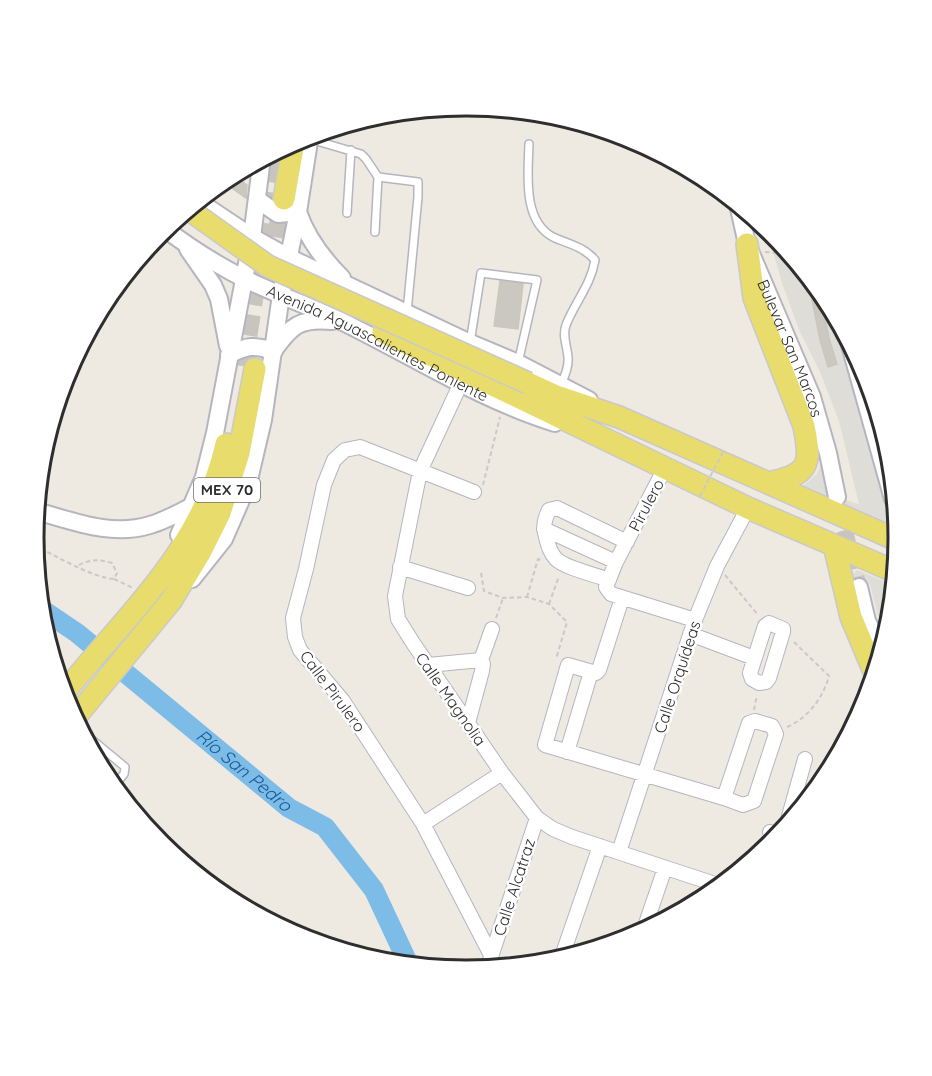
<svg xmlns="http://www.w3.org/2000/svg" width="932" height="1076" font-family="Quicksand,sans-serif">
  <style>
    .plaza { fill: #deddd8 }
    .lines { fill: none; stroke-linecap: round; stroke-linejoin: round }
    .river { stroke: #7dbce7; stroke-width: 20 }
    .building { fill: #cac8c0; stroke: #cac7bb; stroke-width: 1.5 }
    .tertiary-tunnel { stroke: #c8c4be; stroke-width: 16; stroke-dasharray: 16 8; stroke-linecap: butt }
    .primary-tunnel { stroke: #c8c4be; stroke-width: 21; stroke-dasharray: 21 10; stroke-linecap: butt }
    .service-casing { stroke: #b5b5c0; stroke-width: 10 }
    .minor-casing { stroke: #b5b5c0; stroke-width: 16 }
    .tertiary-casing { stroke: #b5b5c0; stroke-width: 20 }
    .primary-casing { stroke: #c9c9c9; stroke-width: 24 }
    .path { stroke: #c9c9c9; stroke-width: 2; stroke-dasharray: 4.5 3; stroke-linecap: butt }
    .service { stroke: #fff; stroke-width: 7 }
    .minor { stroke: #fff; stroke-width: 14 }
    .tertiary { stroke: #fff; stroke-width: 16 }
    .primary { stroke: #e8dd6c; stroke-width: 21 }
    .primary-bridge-casing { stroke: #c9c9c9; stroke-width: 24; stroke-linecap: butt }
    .path-bridge { stroke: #c9c9c9; stroke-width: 2; stroke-dasharray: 4.5 3; stroke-linecap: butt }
    .primary-bridge { stroke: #e8dd6c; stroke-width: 21 }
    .labels { text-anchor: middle; stroke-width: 5; stroke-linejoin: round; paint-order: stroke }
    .shield { fill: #fff; stroke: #6d6d6d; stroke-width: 1.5 }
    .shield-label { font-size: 15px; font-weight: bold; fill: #2e2e2e }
    .street-label { font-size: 16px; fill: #2e2e2e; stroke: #fff }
    .water-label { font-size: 18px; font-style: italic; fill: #175998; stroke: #fff }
    .rim { fill: none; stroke: #2e2e2e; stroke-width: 3 }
  </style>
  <rect width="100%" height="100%" fill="#eeeae2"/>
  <!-- plaza -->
  <path class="plaza" d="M766 227 772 232 826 298 838 320 893 514 897 513 898 533 801 488 817 474 821 464 826 463 833 497 859 504 839 421 820 372 800 332 782 283Z
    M857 570 894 585 891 623 887 636 880 623 870 584 847 588 849 577Z"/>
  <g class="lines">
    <!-- river -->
    <path class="river" id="s1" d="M40 608 77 633 289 808 325 827 374 890 409 965"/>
  </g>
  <!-- building -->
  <path class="building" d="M233 174 247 185 246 198 222 181Z
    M807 274 820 290 829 338 837 364 828 367 820 340Z
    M500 281 523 284 518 329 494 326Z"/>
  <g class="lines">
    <!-- tertiary-tunnel -->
    <path class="tertiary-tunnel" d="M893 499 897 513
      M839 507 859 587"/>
    <!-- primary-tunnel -->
    <path class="primary-tunnel" d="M272 268 284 199
      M242 366 276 151"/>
    <defs>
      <path id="service" d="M310 139 361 154 366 159 378 177 418 182V197L407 312
        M529 144C528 174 522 223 555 238 570 244 585 248 595 260 591 285 575 302 566 325 562 336 567 345 568 357 569 367 565 376 561 384
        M347 213 351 150
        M375 232 378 177
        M470 343 481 273 537 280 518 363
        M79 729 125 767 124 774 113 787"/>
      <path id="minor" d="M461 383 420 471 395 596 398 619 413 643 502 773 537 818 553 829 572 837 721 886
        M665 468 616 562 606 587 611 594 695 620
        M474 492 360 447 345 450 334 460 324 485 306 569 293 618 295 637 300 650 343 701 423 824 491 955
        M544 529 616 562
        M400 567 468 588
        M609 580C596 575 565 568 556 559 550 553 548 545 546 537 543 527 544 520 549 510L557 508 627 542
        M622 598 599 670 596 673 568 665 545 745 724 798 743 805 754 801 776 734 772 726 755 721 749 723 724 798
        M769 623 783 629V632L769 678 766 682 759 683 752 679 750 673 765 626Z
        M690 634 754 658
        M428 665 481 660
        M468 723 482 671 483 664 481 660 492 629
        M567 752 591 672
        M423 824 502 773
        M786 827 805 759
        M770 832 780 834
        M619 852 695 620 717 566 748 508
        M643 932 665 868
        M561 959 600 846
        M487 969 537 818"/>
      <g id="tertiary">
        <path d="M258 200 278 214 298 212C307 238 323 259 342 278"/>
        <path d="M198 201 252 237 288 257 470 343 518 363 589 400"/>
        <path id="s2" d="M738 204 747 244 812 397 828 453 837 497"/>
        <path id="s3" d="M164 228C189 247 217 265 245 279 278 295 312 307 345 323 414 357 481 400 555 423"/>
        <path d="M188 249 213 285 219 299 228 346"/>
        <path d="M848 338 893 499"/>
        <path d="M274 350C292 325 300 318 332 321"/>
        <path d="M229 355C247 345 254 345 274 351"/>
        <path d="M36 511C73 521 111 537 150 525 164 521 179 513 192 506"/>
        <path d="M179 535 204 477 215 433 252 237 262 158"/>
        <path d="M192 579 224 539 248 484 263 420 281 295 298 212 310 135"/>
        <path d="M859 587 867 621 882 652"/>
      </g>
      <path id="primary" d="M284 199 294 142
        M747 244 754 298 804 426C812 465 809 475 768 483
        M383 332 748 508 896 572
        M528 383 556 396 619 417 899 541
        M834 545 851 617 875 674
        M63 694C128 613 202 550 226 444
        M74 719 171 601 200 553 220 513 239 453 255 369"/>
    </defs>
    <!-- service casing -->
    <use href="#service" class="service-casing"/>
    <!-- minor casing -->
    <use href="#minor" class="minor-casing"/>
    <!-- tertiary casing -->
    <use href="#tertiary" class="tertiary-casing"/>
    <!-- primary casing -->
    <use href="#primary" class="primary-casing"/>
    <!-- path -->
    <path class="path" d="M765 252 790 254
      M483 485 500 417
      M34 545C54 555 93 578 114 579L117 573 112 563C98 559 90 559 77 566
      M481 573 484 591 503 598 527 597 549 604 567 622 556 659
      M725 575 758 615
      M114 579 133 588
      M527 597 538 559 541 560
      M549 604 559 576
      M496 618 503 598
      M754 710 757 695
      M787 727C808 718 823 698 829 676L794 642"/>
    <!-- service -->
    <use href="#service" class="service"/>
    <!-- minor -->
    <use href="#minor" class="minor"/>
    <!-- tertiary -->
    <use href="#tertiary" class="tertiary"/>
    <!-- primary -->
    <use href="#primary" class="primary"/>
    <defs>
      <path id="primary-bridge" d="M188 209 268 266 528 383"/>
    </defs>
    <!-- primary-bridge casing -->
    <use href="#primary-bridge" class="primary-bridge-casing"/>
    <!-- path-bridge -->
    <path class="path-bridge" d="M700 496 724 450"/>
    <!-- primary-bridge -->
    <use href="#primary-bridge" class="primary-bridge"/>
  </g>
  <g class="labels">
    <!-- shield labels -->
    <rect class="shield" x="194" y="478" width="66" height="24" rx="4.5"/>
    <g class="shield-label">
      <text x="227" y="495">MEX 70</text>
    </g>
    <!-- street labels -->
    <g class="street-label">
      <text dy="6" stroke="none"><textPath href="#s3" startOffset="243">Avenida Aguascalientes Poniente</textPath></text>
      <text dy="6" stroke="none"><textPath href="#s2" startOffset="154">Bulevar San Marcos</textPath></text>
      <text transform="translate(646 505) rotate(-62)" y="6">Pirulero</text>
      <text transform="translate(677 677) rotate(-72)" y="6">Calle Orquídeas</text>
      <text transform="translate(333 691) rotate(53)" y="6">Calle Pirulero</text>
      <text transform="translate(451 699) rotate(55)" y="6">Calle Magnolia</text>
      <text transform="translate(514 887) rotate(-72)" y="6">Calle Alcatraz</text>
    </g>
    <!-- water labels -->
    <g class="water-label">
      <text dy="6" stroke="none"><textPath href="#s1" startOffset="261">Río San Pedro</textPath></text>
    </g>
  </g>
  <!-- crop -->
  <path d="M0 0H932V1076H0ZM44 538a422 422 0 1 1 844 0a422 422 0 1 1-844 0Z" fill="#fff" fill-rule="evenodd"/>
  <path class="rim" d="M44 538a422 422 0 1 1 844 0a422 422 0 1 1-844 0Z"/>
</svg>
